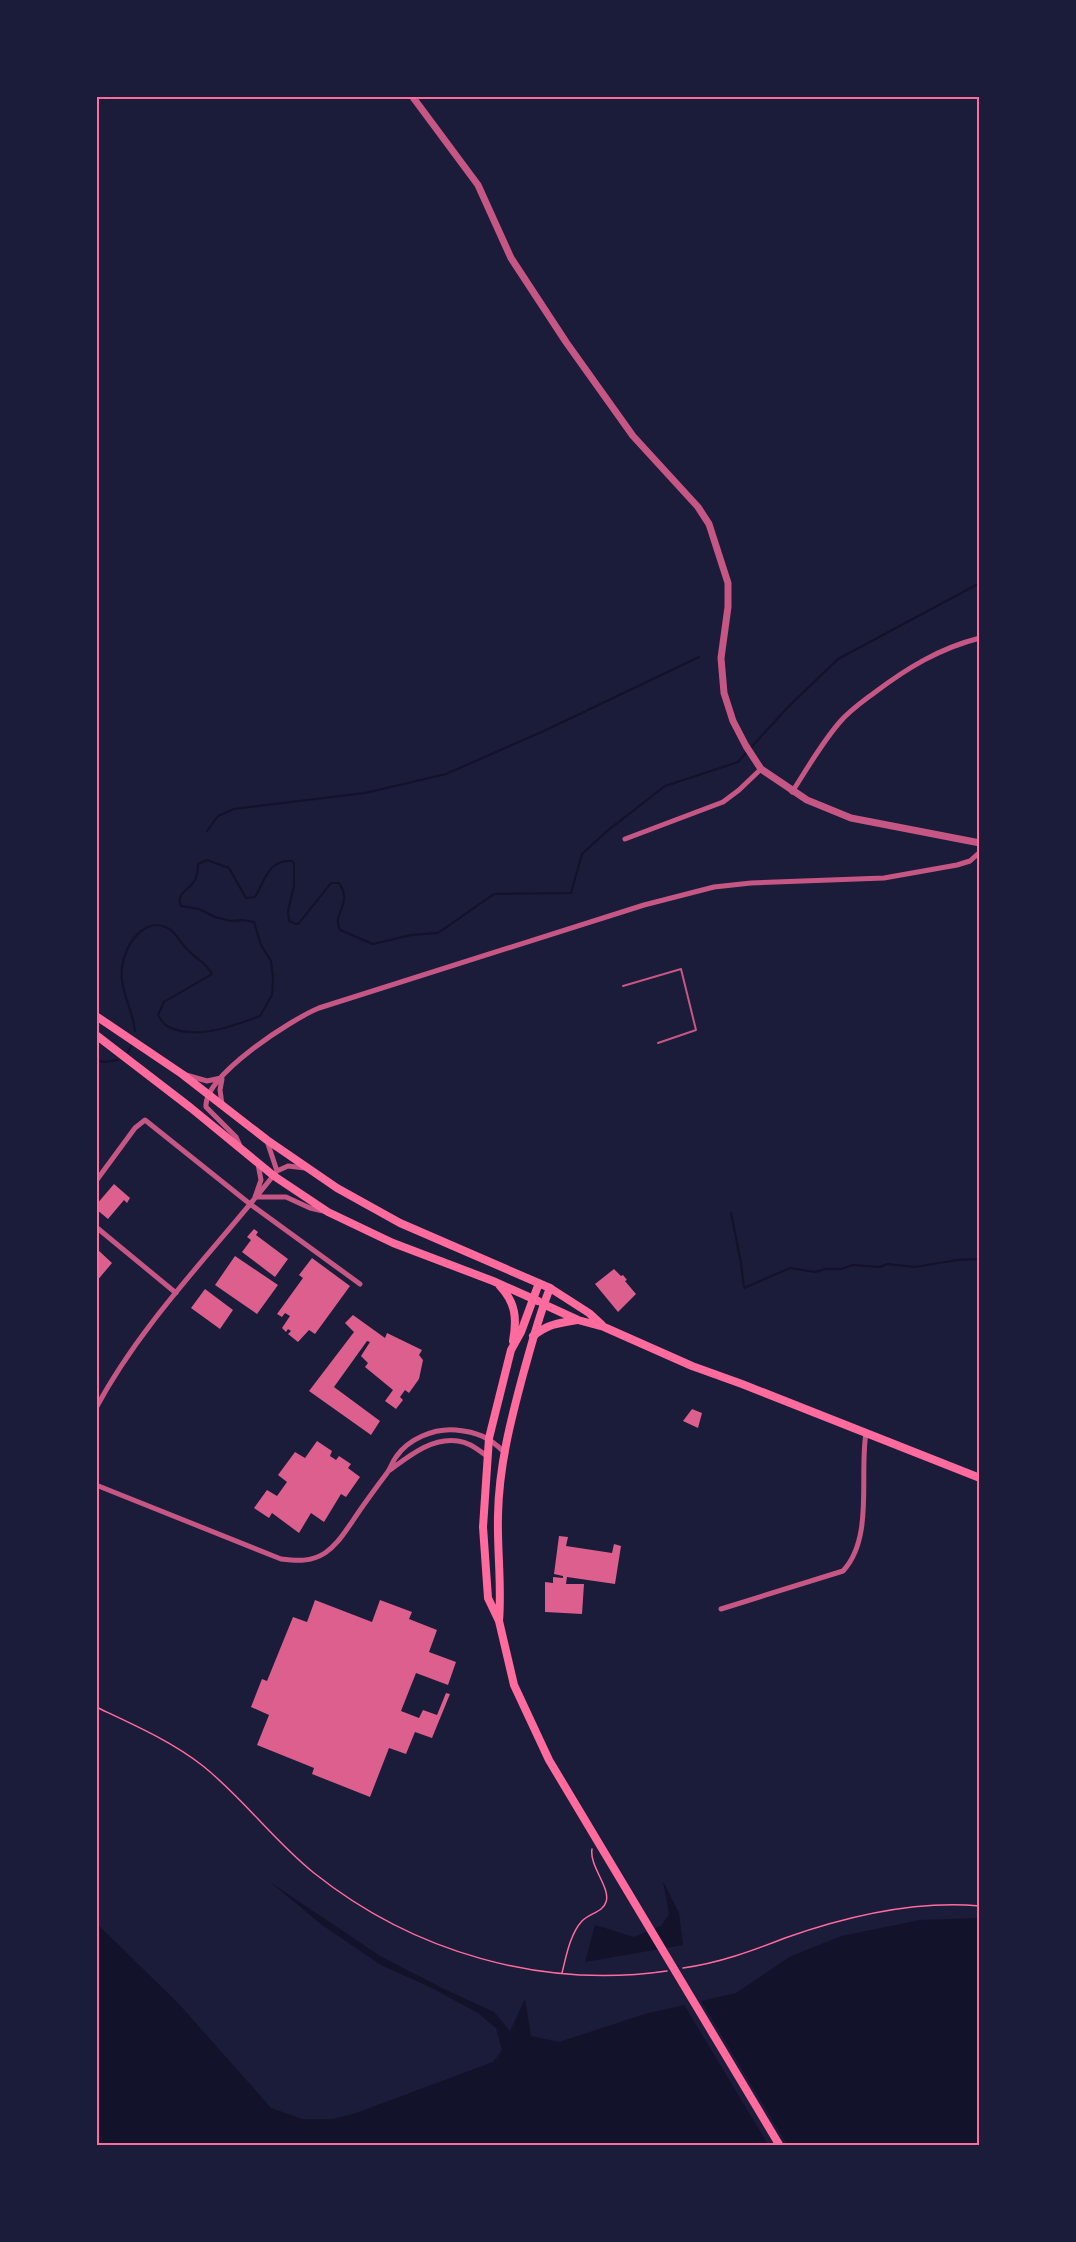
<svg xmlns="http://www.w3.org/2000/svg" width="1076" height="2242" font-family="Barlow,sans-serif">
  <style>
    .water { fill: #12122b }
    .pier { fill: #1b1b3a }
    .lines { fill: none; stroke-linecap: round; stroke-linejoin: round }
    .stream { stroke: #12122b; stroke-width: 2 }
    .building { fill: #dd5f8e }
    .path { stroke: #ff6b9d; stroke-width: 1.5 }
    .service { stroke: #c65784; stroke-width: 2 }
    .minor { stroke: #c65784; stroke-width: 5 }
    .tertiary { stroke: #c65784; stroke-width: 7 }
    .secondary { stroke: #ff6b9d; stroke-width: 8 }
    .primary { stroke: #ff6b9d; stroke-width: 8 }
    .neatline { fill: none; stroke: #ff6b9d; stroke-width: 2 }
  </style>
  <rect width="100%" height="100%" fill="#1b1b3a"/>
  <!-- water -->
  <path class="water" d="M663 1881 679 1913 683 1945 585 1962 595 1925 634 1937 661 1926 669 1914Z
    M270 1882 380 1956 444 1989 494 2012 510 2031 525 1999 531 2036 559 2042 645 2014 736 1993 791 1956 842 1936 920 1920 980 1918V2146H96V1923L178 2003 271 2108 302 2119H332L356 2113 493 2062 502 2050 496 2028 478 2013 432 1988 381 1965 322 1925Z"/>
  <!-- pier -->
  <path class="pier" d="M700 1999 788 2146H769L683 2003Z"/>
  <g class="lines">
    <!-- stream -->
    <path class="stream" d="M207 831 218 816 234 809 365 793 446 774 546 730 699 657
      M135 1031C133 1010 119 989 122 968 124 945 146 913 171 930 177 935 182 945 189 951 198 961 205 961 212 974L164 1002 158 1015C160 1018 163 1024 167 1026 195 1041 233 1026 260 1016L272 995 273 978 271 961 261 945 254 922 243 920 231 921 215 917 199 909 181 906C175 893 190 890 195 880 197 876 198 869 198 864L207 860 229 868 246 898 255 897C265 881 268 859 292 861L294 863V886L288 911 289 921 296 924 299 923 331 883H339C354 905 331 912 340 930L373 944 411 935 438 933 494 894 571 893 582 854 607 831 665 786 738 762 787 708 838 659 980 583
      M128 1052 132 1045
      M96 1060 104 1062 118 1060
      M731 1213 741 1263 744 1288 790 1268 815 1272 825 1269H841L853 1265 880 1267 887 1264 915 1267 957 1260 980 1259"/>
  </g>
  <!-- building -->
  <path class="building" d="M114 1184 130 1198 127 1203 124 1200 108 1219 96 1209V1205Z
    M254 1229 258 1232 256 1235 288 1259 275 1277 242 1252 251 1240 247 1237Z
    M98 1250 112 1263 96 1282V1252Z
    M235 1256 278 1285 257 1314 215 1285Z
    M312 1258 350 1286 315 1334 309 1330 298 1342 288 1334 291 1331 288 1329 286 1332 282 1328 290 1316 285 1313 282 1317 277 1314 303 1278 299 1275Z
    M614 1269 621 1276 623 1275 627 1280 625 1281 636 1294 618 1312 595 1284Z
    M205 1289 233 1310 220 1329 191 1308Z
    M353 1315 385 1338 387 1333 422 1350 419 1355 423 1360 419 1379 409 1393 405 1390 400 1397 403 1400 396 1409 385 1401 393 1390 365 1367 368 1363 361 1356 370 1342 367 1341 334 1387 380 1421 371 1435 309 1391 354 1332 345 1323Z
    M692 1409 702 1413 698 1428 683 1421Z
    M317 1441 332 1451 330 1456 336 1460 339 1456 351 1464 348 1468 360 1477 346 1497 341 1494 324 1522 311 1513 299 1533 272 1513 269 1518 254 1508 267 1490 277 1496 287 1482 278 1475 295 1452 305 1458Z
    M559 1536 568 1537 566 1546 612 1553 614 1544 621 1546 615 1584 567 1577 566 1584H584L582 1614 545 1612V1582L553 1583V1577L563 1578V1576L554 1574Z
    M315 1600 372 1622 380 1600 412 1612 409 1619 437 1630 429 1652 456 1662 448 1685 416 1673 401 1711 419 1718 423 1710 437 1715 446 1693 450 1694 432 1738 415 1732 406 1754 389 1748 370 1797 312 1774 314 1768 257 1745 269 1715 251 1707 262 1679 267 1681 293 1617 307 1622Z"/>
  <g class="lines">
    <!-- path -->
    <path class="path" d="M96 1707C132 1724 171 1741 203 1766 243 1798 274 1841 314 1873 413 1952 541 1989 667 1971
      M683 1968C719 1963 752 1951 785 1938 847 1916 914 1900 980 1906
      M562 1973C566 1957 570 1934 582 1921 590 1913 603 1912 606 1902 611 1888 589 1866 592 1849"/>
    <!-- service -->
    <path class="service" d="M623 986 681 969 696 1030 658 1043"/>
    <!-- minor -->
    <path class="minor" d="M792 792C807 769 821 744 839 723 849 711 862 702 874 693 907 668 940 648 980 638
      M625 839 723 802 739 790 761 769
      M186 1075 207 1081 221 1078
      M222 1079 220 1090 222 1104
      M267 1141 277 1171
      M241 1148 236 1137 206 1107C203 1076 292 1019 319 1008L644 905 714 887 751 883 884 878 957 865 970 861 980 852
      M258 1164 261 1180 255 1197H286L310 1208 323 1211
      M96 1181 135 1128 145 1120 250 1204 360 1284
      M96 1227 176 1293
      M96 1408C143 1320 216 1249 277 1171L288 1166 305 1168
      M390 1470C409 1456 432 1437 458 1441 469 1442 478 1450 487 1456
      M96 1485 281 1559C297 1561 311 1562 325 1553 337 1545 344 1533 352 1522 363 1505 375 1489 387 1473 391 1468 392 1462 396 1457 408 1439 434 1428 456 1430 477 1432 489 1437 504 1452
      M721 1609 843 1571C874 1538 859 1475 866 1433"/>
    <!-- tertiary -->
    <path class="tertiary" d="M412 96 478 185 511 258 566 342 633 436 698 507 709 524 728 583V607L721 658 724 693 733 721 746 746 761 769 807 800 851 818 980 843"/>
    <!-- secondary -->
    <path class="secondary" d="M550 1288 589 1313 602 1325
      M543 1304 578 1320 604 1327 692 1366 742 1384 980 1478
      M533 1336C550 1323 557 1324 577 1320"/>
    <!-- primary -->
    <path class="primary" d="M96 1016 182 1074 267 1140 337 1188 400 1223 550 1288C539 1315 532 1343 524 1371 511 1419 499 1465 498 1515 497 1551 502 1585 499 1621
      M96 1035 191 1108 274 1176 328 1212 393 1243 493 1281 538 1301
      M539 1283 521 1332 511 1350 489 1438 483 1527 488 1598 499 1621 514 1685 549 1760 780 2146
      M500 1286C516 1303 517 1319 513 1341"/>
  </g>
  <!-- border -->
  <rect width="1076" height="2242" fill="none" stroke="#1b1b3a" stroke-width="195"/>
  <rect x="98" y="98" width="880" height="2046" class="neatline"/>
</svg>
